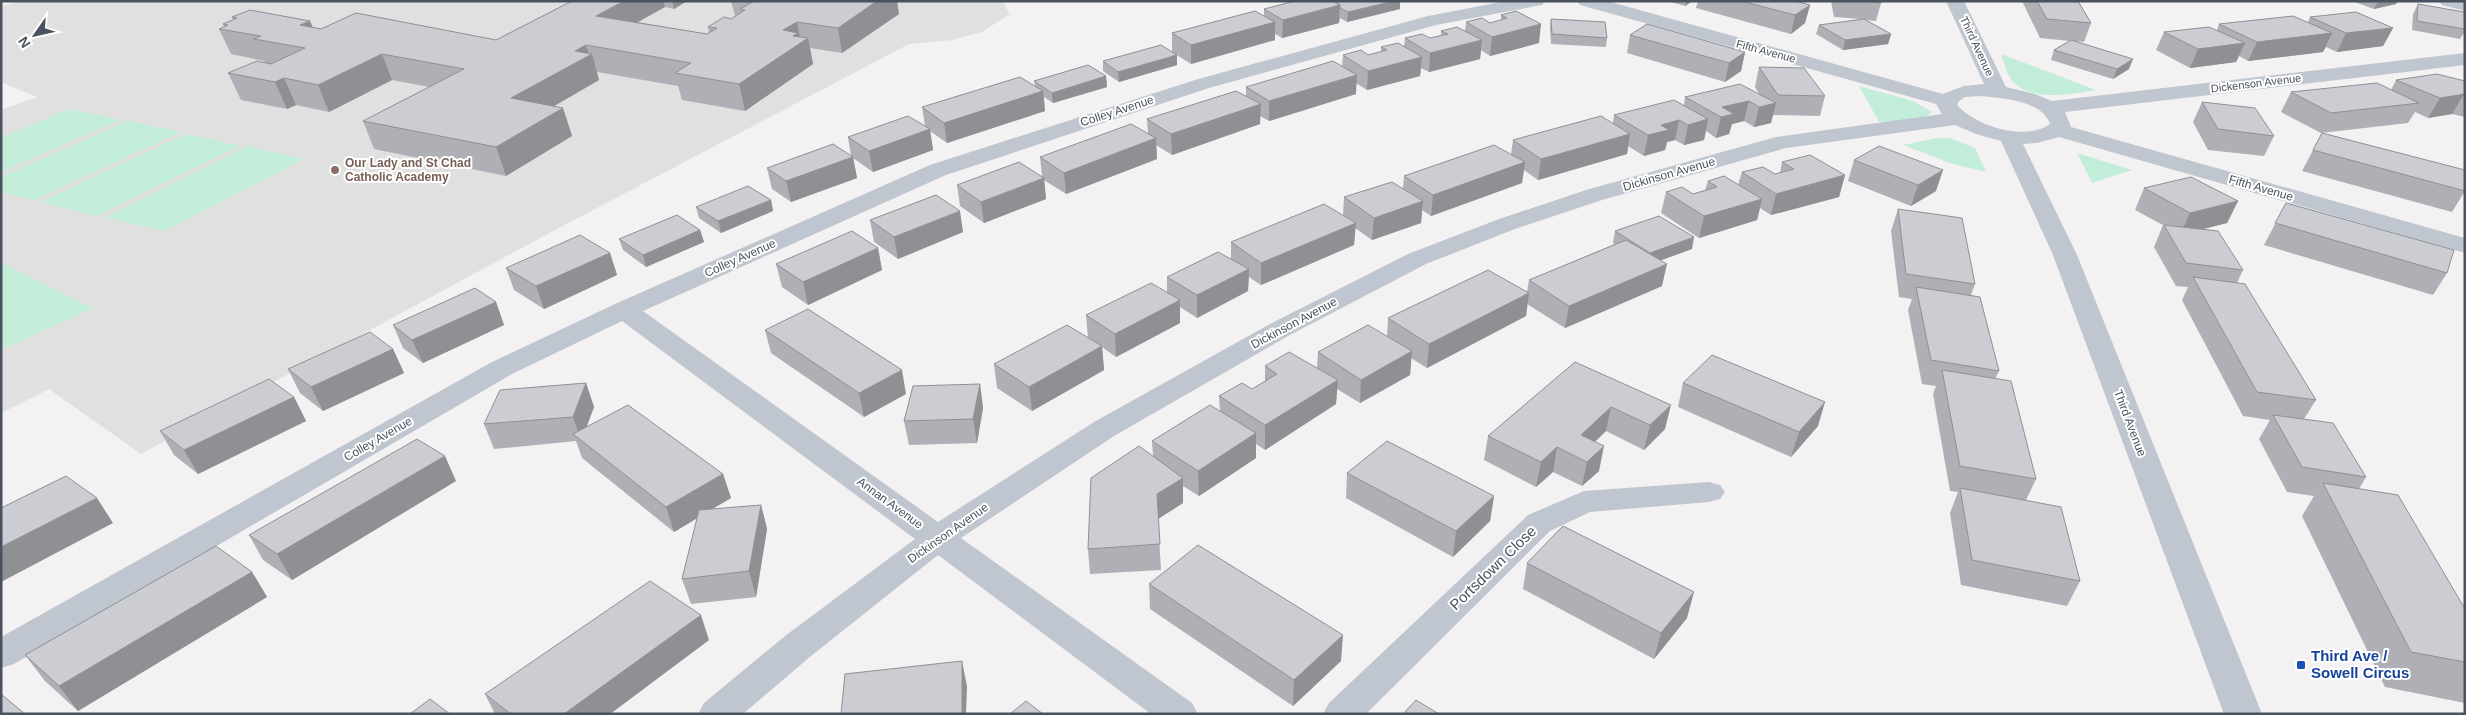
<svg xmlns="http://www.w3.org/2000/svg" width="2466" height="715" font-family="Arial,sans-serif">
  <style>
    .education { fill: #e1e0e0 }
    .green { fill: #c2eed9 }
    .lines { fill: none; stroke-linecap: round; stroke-linejoin: round }
    .minor { fill: #c0c6cf; fill-rule: evenodd }
    .wall { fill: #afb0b5 }
    .shaded-wall { fill: #8e9094 }
    .building { fill: #cbcdd3; stroke: #8e9094 }
    .education-dot { fill: #8d6e63; stroke: #fff; stroke-width: 2 }
    .transit-dot { fill: #1a4fb4; stroke: #fff; stroke-width: 2 }
    .labels { text-anchor: middle; stroke-width: 4; stroke-linejoin: round; paint-order: stroke }
    .far-street-label { font-size: 11px; fill: #49525e; stroke: #fff }
    .street-label { font-size: 12px; fill: #49525e; stroke: #fff }
    .education-label { font-size: 12px; font-weight: bold; fill: #785e54; stroke: #fff; text-anchor: start }
    .near-street-label { font-size: 15px; fill: #49525e; stroke: #fff }
    .near-transit-label { font-size: 15px; font-weight: bold; fill: #164399; stroke: #fff; text-anchor: start }
  </style>
  <rect width="100%" height="100%" fill="#f3f1f1"/>
  <!-- education -->
  <path class="education" d="M21 1H1002L1010 14 982 32 952 40 909 44 555 230 141 454 49 389 1 413V110L37 97 1 82V6Z"/>
  <!-- green -->
  <path class="green" d="M2001 54 2096 90C2072 94 2028 103 2011 79 2006 72 2004 61 2001 54Z
    M1859 86 1913 101 1932 112C1921 123 1894 121 1879 122Z
    M69 109 120 120 1 172V138Z
    M128 121 181 132 34 200 1 192V177Z
    M186 134 240 146 96 216 40 202Z
    M1937 138H1950L1975 148 1986 172 1953 164 1903 145Z
    M248 146 304 159 164 231 105 217Z
    M2077 153 2132 170 2092 183Z
    M1 263 93 308 1 350Z"/>
  <g class="lines">
    <!-- minor -->
    <path class="minor" d="M1506 1H1545L1542 5 1536 6 1436 25 1209 88 946 175 643 311 938 522 1094 422 1270 324 1408 254 1499 219 1586 190 1776 137 1942 114 1936 104 1580 5 1577 1H1607L1943 94 1964 86 1984 84 1946 1H1964L2006 87 2035 94 2052 101 2465 53V65L2065 112 2071 127 2465 238V253L2059 137 2037 143 2023 144 2077 255 2262 714H2224L2053 255 2001 141 1976 134 1955 125 1786 148 1602 200 1515 229 1426 264 1288 336 1114 436 961 538 1192 703 1198 714H1151L938 555 811 656 743 714H698L704 703 785 636 915 539 622 321 512 374 14 664 1 668V637L492 362 615 304 930 165 1195 80 1428 16ZM1980 96C2001 98 2042 100 2050 124 2025 142 1976 126 1957 105L1958 102 1965 97Z
      M2439 1H2465V11L2442 5Z
      M1709 482 1720 485 1725 492 1720 499 1709 502 1590 512 1550 531 1366 714H1323L1329 703 1528 515 1584 491Z"/>
  </g>
  <!-- wall -->
  <path class="wall" d="M572 1H687L674 9 665 7 637 22 707 34 709 33 708 27 731 19 735 16 731 1H897L899 14 842 53 810 48 813 64 745 111 682 100 678 86 597 72 599 80 553 106 563 108 572 136 506 176 374 149 363 121 429 87 392 80 329 112 296 105 287 109 241 100 228 73 265 62 264 61 231 54 219 29 224 27 223 24 233 20 232 17 321 29 496 40Z
    M1667 1H1693L1685 6Z
    M1698 1H1795L1810 5 1805 23 1791 34 1696 8Z
    M1831 1H1881V3L1876 21 1866 20 1891 34 1888 44 1843 50 1816 34 1819 25 1861 19 1834 17Z
    M2022 1H2078L2091 23 2084 42 2075 41 2129 69 2113 79 2051 60 2054 50 2070 41 2040 38Z
    M2352 1H2398L2396 4 2374 9Z
    M1335 2 1400 9 1347 22 1340 18 1339 23 1282 38 1275 34V40L1191 64 1172 52V33L1264 16V9Z
    M2418 4 2464 12 2465 31 2460 39 2412 30 2413 14Z
    M1516 11 1539 43 1490 56 1481 50 1480 59 1429 72 1421 68 1420 76 1367 90 1356 83V94L1269 121 1260 116V124L1172 155 1156 145 1157 159 1066 194 1044 180 1046 199 984 223 960 206 957 185 1042 176 1040 157 1148 134 1147 119 1246 96V87L1342 67 1343 55H1368L1381 52V47L1404 46 1405 38H1430L1441 36V31H1465L1466 22 1490 23 1501 20V15Z
    M2310 17 2393 28 2383 46 2337 52 2326 47 2323 52 2248 61 2239 56 2236 62 2190 68 2156 50 2164 32 2217 30 2219 24 2308 22Z
    M1551 19 1607 38 1606 47 1551 44 1550 28Z
    M1630 35 1745 52 1741 71 1725 82 1627 53Z
    M1177 55V65L1119 82 1103 71V61Z
    M1759 67 1825 96 1820 116 1773 115V114L1771 123 1754 127 1744 121 1732 124 1729 134 1716 138 1706 131 1704 140 1684 145 1675 140 1667 142 1665 150 1644 156 1628 146 1627 154 1538 180 1524 170 1522 183 1431 216 1422 210 1421 223 1372 240 1355 228 1354 245 1261 285 1249 277 1248 291 1197 318 1180 307V323L1116 357 1102 347 1104 370 1032 411 997 388 994 364 1088 338 1086 315 1167 293V277L1231 259V242L1343 216 1344 197 1403 188 1404 176 1511 155 1513 140 1613 123 1614 115 1684 105 1685 97 1759 94 1755 87Z
    M1106 76 1107 87 1053 103 1044 97 1045 111 947 143 930 131 933 150 873 172 853 158 857 178 791 202 772 189 767 168 851 156 848 137 925 126 922 107 1035 86 1034 81Z
    M2396 80 2465 81V117L2452 114 2428 118 2415 112 2408 123 2321 133 2281 112 2291 92 2391 90Z
    M2202 102 2274 136 2264 156 2208 150 2193 122Z
    M2322 133 2465 191 2452 212 2302 171Z
    M1854 160 1936 191 1911 206 1848 181Z
    M1782 162 1845 175 1839 197 1771 215 1760 208 1757 220 1699 238 1661 213 1666 192 1693 194 1705 190 1708 181 1738 185 1742 172 1775 174 1780 173Z
    M2144 188 2238 201 2227 223 2202 229 2243 270 2237 283 2316 400 2304 419 2366 477 2359 489 2465 609V703L2385 687 2302 516 2314 496 2287 492 2259 439 2270 420 2243 416 2182 300 2188 287 2176 286 2154 247 2163 225 2135 210Z
    M771 200 773 211 721 233 699 218 696 207Z
    M2286 203 2447 273 2433 295 2264 245Z
    M1898 209 1975 284 1971 295 1999 371 1995 379 2036 479 2026 500 2080 581 2067 606 1961 585 1950 513 1958 492 1950 491 1933 394 1936 386 1922 384 1908 310 1912 299 1899 297 1891 231Z
    M870 220 963 232 898 259 874 242Z
    M700 230 704 242 646 267 623 250 619 239Z
    M1615 231 1692 249 1661 260 1662 286 1565 328 1527 304 1526 316 1427 368 1411 358 1410 375 1360 403 1337 389 1336 404 1265 450 1256 444V458L1199 496 1183 486V503L1158 519 1161 570 1090 574 1088 549 1153 456 1152 441 1220 411 1219 396 1252 389 1265 381V366L1317 368 1318 352 1387 336 1388 318 1527 292 1529 280 1615 244 1613 243Z
    M878 248 882 270 808 305 782 287 776 264Z
    M610 253 617 275 544 309 514 290 506 268Z
    M496 302 504 325 423 363 403 348 393 325Z
    M765 330 906 394 864 417 771 353Z
    M393 349 404 373 323 411 300 393 288 369Z
    M1575 362 1665 429 1644 450 1606 431 1595 442 1599 471 1582 486 1553 472 1536 487 1484 460 1488 436Z
    M586 383 594 407 587 426 723 474 731 498 712 509 761 505 767 529 756 597 691 604 682 579 697 518 674 532 582 458 576 441 494 449 484 424Z
    M1683 383 1818 426 1791 457 1678 407Z
    M980 384 983 408 977 443 909 445 904 421Z
    M294 397 306 421 198 474 174 455 160 431Z
    M1347 473 1494 496 1490 521 1453 557 1346 498Z
    M456 481 292 580 263 560 249 535Z
    M1527 563 1687 618 1654 659 1523 589Z
    M252 572 267 597 78 711 45 681 25 655Z
    M1149 584 1341 661 1293 706 1150 609Z
    M709 640 610 714H495L485 694Z"/>
  <!-- shaded-wall -->
  <path class="shaded-wall" d="M624 1H663L665 7 604 41 596 16Z
    M672 1H687L674 9Z
    M877 1H897L899 14 842 53 838 28Z
    M1394 1H1400V9L1347 22 1348 12Z
    M1686 1H1693L1685 6Z
    M2378 1H2398L2396 4 2374 9Z
    M1340 5 1339 23 1282 38 1283 20Z
    M1810 5 1805 23 1791 34 1795 15Z
    M310 21 321 46 300 25Z
    M797 22 801 43 808 38 813 64 745 111 739 84 783 30Z
    M1275 22V40L1191 64V45Z
    M1541 24 1539 43 1490 56 1492 37Z
    M2393 28 2383 46 2337 52 2346 33Z
    M2332 33 2323 52 2248 61 2257 42Z
    M1891 34 1888 44 1843 50 1845 40Z
    M1482 40 1480 59 1429 72 1430 53Z
    M2245 43 2236 62 2190 68 2198 49Z
    M586 45 589 55 592 54 599 80 520 126 511 98 575 51Z
    M1745 52 1741 71 1725 82 1729 63Z
    M382 54 392 80 329 112 318 85Z
    M1177 55V65L1119 82 1118 72Z
    M1422 57 1420 76 1367 90 1368 71Z
    M2133 59 2129 69 2113 79 2117 69Z
    M1357 75 1356 94 1269 121V101Z
    M1106 76 1107 87 1053 103 1052 93Z
    M284 78 296 105 287 109 275 82Z
    M1043 91 1045 111 947 143 944 123Z
    M2464 94 2452 114 2428 118 2440 98Z
    M1749 101 1744 121 1732 124 1729 134 1716 138 1721 117 1722 107Z
    M1776 103 1771 123 1754 127 1759 107Z
    M1261 104 1260 124 1172 155 1171 134Z
    M563 108 572 136 506 176 496 147Z
    M1708 119 1704 140 1684 145 1688 125Z
    M1679 120 1675 140 1667 142 1665 150 1644 156 1648 135 1661 125Z
    M930 129 933 150 873 172 869 151Z
    M1630 134 1627 154 1538 180 1541 159Z
    M1156 138 1157 159 1066 194 1064 173Z
    M853 157 857 178 791 202 786 181Z
    M1525 162 1522 183 1431 216 1433 195Z
    M1943 170 1936 191 1911 206 1918 185Z
    M1845 175 1839 197 1771 215 1776 194Z
    M1044 178 1046 199 984 223 981 202Z
    M1762 199 1757 220 1699 238 1704 216Z
    M771 200 773 211 721 233 718 221Z
    M1423 201 1421 223 1372 240 1374 218Z
    M2238 201 2227 223 2180 235 2190 213Z
    M960 211 963 232 898 259 894 237Z
    M1356 223 1354 245 1261 285V263Z
    M700 230 704 242 646 267 643 255Z
    M1694 237 1692 249 1648 265 1650 253Z
    M878 248 882 270 808 305 803 282Z
    M610 253 617 275 544 309 536 286Z
    M1667 264 1662 286 1565 328 1569 306Z
    M1249 269 1248 291 1197 318V295Z
    M1529 293 1526 316 1427 368 1429 344Z
    M1180 300V323L1116 357 1115 334Z
    M496 302 504 325 423 363 412 340Z
    M1102 346 1104 370 1032 411 1029 387Z
    M393 349 404 373 323 411 311 387Z
    M1412 351 1410 375 1360 403 1361 380Z
    M902 370 906 394 864 417 859 393Z
    M1338 380 1336 404 1265 450V425Z
    M586 383 594 407 581 441 573 417Z
    M980 384 983 408 977 443 973 419Z
    M294 397 306 421 198 474 184 450Z
    M1825 402 1818 426 1791 457 1799 432Z
    M1671 405 1665 429 1644 450 1650 425Z
    M1611 407 1606 431 1578 457 1581 435Z
    M1256 433V458L1199 496 1198 471Z
    M1604 446 1599 471 1582 486 1587 462Z
    M1557 447 1553 472 1536 487 1541 462Z
    M445 456 456 481 292 580 277 554Z
    M723 474 731 498 674 532 666 507Z
    M1183 478V503L1158 519 1157 494Z
    M1494 496 1490 521 1453 557 1456 531Z
    M97 498 113 523 1 582V547Z
    M761 505 767 529 756 597 749 571Z
    M252 572 267 597 78 711 59 686Z
    M1694 592 1687 618 1654 659 1661 633Z
    M701 615 709 640 610 714H564Z
    M1343 635 1341 661 1293 706 1294 680Z
    M962 661 967 686 966 714H962Z"/>
  <!-- building -->
  <path class="building" d="M572 1H624L596 16 707 34 717 28 708 27 724 17 731 19 745 10 740 9 754 1 760 2 761 1H877L838 28 797 22 783 30 798 33 793 36 808 38 739 84 675 73 691 63 586 45 575 51 592 54 511 98 563 108 496 147 363 121 464 69 382 54 318 85 284 78 275 82 228 73 257 61 271 64 305 48 254 39 261 36 219 29 228 25 223 24 237 18 232 17 250 10 310 21 300 25 321 29 356 13 496 40Z
    M1295 1H1333L1340 5 1283 20 1264 9Z
    M1339 1H1394L1348 12 1340 8V5L1335 2Z
    M1741 1H1795L1810 5 1795 15Z
    M1867 1H1881V3Z
    M2037 1H2078L2091 23 2047 19Z
    M2418 4 2464 12 2465 29 2417 21Z
    M1255 11 1275 22 1191 45 1172 33Z
    M1516 11 1541 24 1492 37 1466 22 1482 18 1490 23 1507 18 1501 15Z
    M2356 12 2393 28 2346 33 2310 17Z
    M2293 16 2332 33 2257 42 2219 24Z
    M1551 19 1605 22 1607 38 1552 34Z
    M1864 19 1891 34 1845 40 1819 25Z
    M1647 24 1745 52 1729 63 1630 35Z
    M1457 27 1482 40 1430 53 1405 38 1422 34 1430 38 1448 34 1441 31Z
    M2209 27 2245 43 2198 49 2164 32Z
    M2071 40 2133 59 2117 69 2054 50Z
    M1398 43 1422 57 1368 71 1343 55 1361 50 1368 55 1387 50 1381 47Z
    M1161 45 1177 55 1118 72 1103 61Z
    M1333 61 1357 75 1269 101 1246 87Z
    M1088 65 1106 76 1052 93 1034 81Z
    M1759 67 1804 68 1825 96 1778 95Z
    M2437 74 2465 81V94L2440 98 2396 80Z
    M1020 77 1043 91 944 123 922 107Z
    M2377 83 2419 103 2331 113 2291 92Z
    M1740 84 1776 103 1759 107 1749 101 1722 107 1734 114 1721 117 1685 97Z
    M1236 91 1261 104 1171 134 1147 119Z
    M1674 100 1708 119 1688 125 1679 120 1661 125 1669 130 1648 135 1614 115Z
    M2202 102 2255 108 2274 136 2218 129Z
    M908 116 930 129 869 151 848 137Z
    M1601 116 1630 134 1541 159 1513 140Z
    M1131 124 1156 138 1064 173 1040 157Z
    M2322 133 2465 170V191L2313 150Z
    M833 144 853 157 786 181 767 168Z
    M1494 145 1525 162 1433 195 1404 176Z
    M1879 146 1943 170 1918 185 1854 160Z
    M1810 155 1845 175 1776 194 1742 172 1763 167 1775 174 1794 169 1782 162Z
    M1019 162 1044 178 981 202 957 185Z
    M1724 176 1762 199 1704 216 1666 192 1682 187 1693 194 1717 187 1708 181Z
    M2191 177 2238 201 2190 213 2144 188Z
    M1392 182 1423 201 1374 218 1344 197Z
    M748 186 771 200 718 221 696 207Z
    M936 195 960 211 894 237 870 220Z
    M2286 203 2454 250 2447 273 2275 223Z
    M1324 204 1356 223 1261 263 1231 242Z
    M1898 209 1962 218 1975 284 1906 274Z
    M677 215 700 230 643 255 619 239Z
    M1659 216 1694 237 1650 253 1615 231Z
    M2164 225 2218 231 2243 270 2186 263Z
    M852 231 878 248 803 282 776 264Z
    M580 235 610 253 536 286 506 268Z
    M1626 240 1667 264 1569 306 1529 280Z
    M1218 252 1249 269 1197 295 1167 277Z
    M1488 270 1529 293 1429 344 1388 318Z
    M2193 277 2245 284 2316 400 2257 392Z
    M1151 283 1180 300 1115 334 1086 315Z
    M1916 287 1980 297 1999 371 1931 360Z
    M475 288 496 302 412 340 393 325Z
    M808 309 902 370 859 393 765 330Z
    M1067 325 1102 346 1029 387 994 364Z
    M1368 325 1412 351 1361 380 1318 352Z
    M370 332 393 349 311 387 288 369Z
    M1289 352 1338 380 1265 425 1219 396 1242 383 1252 389 1277 374 1265 366Z
    M1712 355 1825 402 1799 432 1683 383Z
    M1575 362 1671 405 1650 425 1611 407 1581 435 1604 446 1587 462 1557 447 1541 462 1488 436Z
    M1942 370 2011 381 2036 479 1960 466Z
    M269 379 294 397 184 450 160 431Z
    M586 383 573 417 484 424 500 390Z
    M980 384 973 419 904 421 913 386Z
    M628 405 723 474 666 507 573 434Z
    M1210 405 1256 433 1198 471 1152 441Z
    M2273 415 2333 423 2366 477 2302 467Z
    M417 439 445 456 277 554 249 535Z
    M1387 441 1494 496 1456 531 1347 473Z
    M1139 446 1183 478 1157 494 1160 544 1088 549 1091 478Z
    M66 476 97 498 1 547V508Z
    M2323 483 2398 495 2465 609V662L2411 652Z
    M1960 488 2061 507 2080 581 1972 560Z
    M761 505 749 571 682 579 699 510Z
    M1563 526 1694 592 1661 633 1527 563Z
    M1198 545 1343 635 1294 680 1149 584Z
    M216 546 252 572 59 686 25 655Z
    M650 581 701 615 564 714H511L485 694Z
    M962 661V714H841L845 674Z
    M1 694 25 714H1Z
    M430 699 450 714H410Z
    M1416 700 1439 714H1403Z
    M1026 701 1043 714H1010Z"/>
  <!-- markers -->
  <circle class="education-dot" cx="335" cy="170" r="5"/>
  <rect class="transit-dot" x="2296" y="660" width="10" height="10" rx="2.5"/>
  <g class="labels">
    <!-- far-street labels -->
    <g class="far-street-label">
      <text transform="translate(1977 46) rotate(65)" y="4">Third Avenue</text>
      <text transform="translate(1766 51) rotate(15)" y="4">Fifth Avenue</text>
      <text transform="translate(2256 83) rotate(-7)" y="4">Dickenson Avenue</text>
    </g>
    <!-- street labels -->
    <g class="street-label">
      <text transform="translate(1117 111) rotate(-18)" y="4">Colley Avenue</text>
      <text transform="translate(1669 174) rotate(-16)" y="4">Dickinson Avenue</text>
      <text transform="translate(2261 188) rotate(16)" y="4">Fifth Avenue</text>
      <text transform="translate(740 258) rotate(-24)" y="4">Colley Avenue</text>
      <text transform="translate(1294 323) rotate(-28)" y="4">Dickinson Avenue</text>
      <text transform="translate(2130 423) rotate(69)" y="4">Third Avenue</text>
      <text transform="translate(378 439) rotate(-30)" y="4">Colley Avenue</text>
      <text transform="translate(890 503) rotate(36)" y="4">Annan Avenue</text>
      <text transform="translate(948 533) rotate(-35)" y="4">Dickinson Avenue</text>
    </g>
    <!-- education labels -->
    <g class="education-label">
      <text x="345" y="167">Our Lady and St Chad<tspan x="345" dy="14">Catholic Academy</tspan></text>
    </g>
    <!-- near-street labels -->
    <g class="near-street-label">
      <text transform="translate(1493 568) rotate(-44)" y="5">Portsdown Close</text>
    </g>
    <!-- near-transit labels -->
    <g class="near-transit-label">
      <text x="2311" y="661">Third Ave /<tspan x="2311" dy="17">Sowell Circus</tspan></text>
    </g>
  </g>
  <!-- border -->
  <rect width="2466" height="715" fill="none" stroke="#49525e" stroke-width="5"/>
  <!-- north arrow -->
  <g transform="translate(35 35) rotate(236)" stroke="#ffffff" stroke-width="4" paint-order="stroke">
  <path d="M0-4L9 19L0 12L-9 19Z" fill="#49525e"/>
  <text y="-8" font-size="14" font-weight="bold" text-anchor="middle" fill="#49525e">N</text>
  </g>
</svg>
